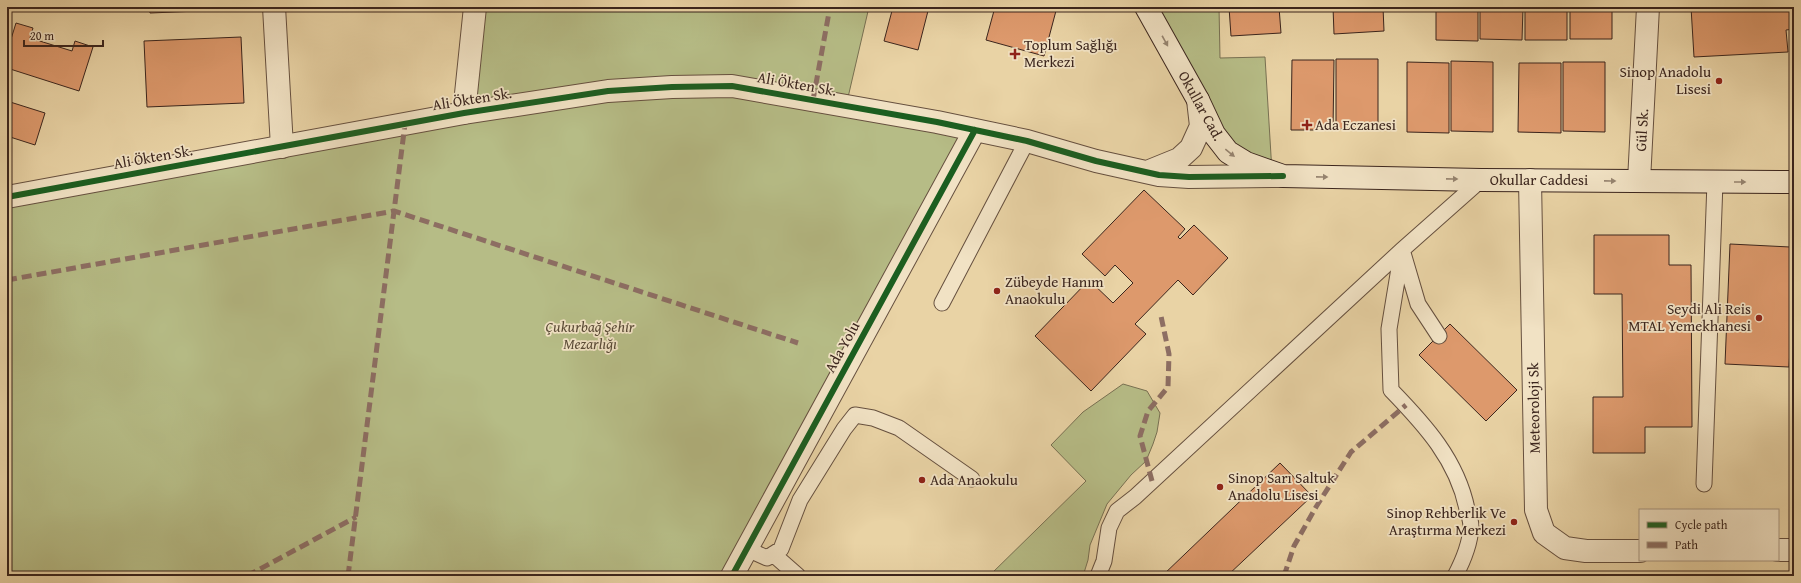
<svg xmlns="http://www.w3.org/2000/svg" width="1801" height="583" font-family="'Gentium Book Plus',serif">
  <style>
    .green { fill: #b6bc86; stroke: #787052 }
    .building { fill: #dd996c; stroke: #3b251d }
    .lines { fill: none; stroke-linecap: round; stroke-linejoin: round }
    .service-casing { stroke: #66503f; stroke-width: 17 }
    .minor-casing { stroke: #66503f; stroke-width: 24 }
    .tertiary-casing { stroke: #66503f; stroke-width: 24 }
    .secondary-casing { stroke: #3b251d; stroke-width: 24 }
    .service { stroke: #f1e2c4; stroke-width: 15 }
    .minor { stroke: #f1e2c4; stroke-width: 22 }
    .tertiary { stroke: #f1e2c4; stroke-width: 22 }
    .secondary { stroke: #f1e2c4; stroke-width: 22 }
    .quiet { stroke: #8d6e63; stroke-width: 5; stroke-dasharray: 10 5; stroke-linecap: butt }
    .cycleway-casing { stroke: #f1e2c4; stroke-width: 8 }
    .cycleway { stroke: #1b5e20; stroke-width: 6 }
    .oneway { fill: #968470 }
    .poi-dot { fill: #8f2418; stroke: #f1e2c4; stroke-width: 1.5 }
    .labels { text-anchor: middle; stroke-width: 3.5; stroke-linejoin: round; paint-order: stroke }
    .poi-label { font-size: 15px; fill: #3b251d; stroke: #f1e2c4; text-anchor: start }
    .street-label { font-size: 15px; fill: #3b251d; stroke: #f1e2c4 }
    .park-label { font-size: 15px; font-style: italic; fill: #5a4b37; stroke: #f1e2c4 }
  </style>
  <rect width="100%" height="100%" fill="#e9d3a5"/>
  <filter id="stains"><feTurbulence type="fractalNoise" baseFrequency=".005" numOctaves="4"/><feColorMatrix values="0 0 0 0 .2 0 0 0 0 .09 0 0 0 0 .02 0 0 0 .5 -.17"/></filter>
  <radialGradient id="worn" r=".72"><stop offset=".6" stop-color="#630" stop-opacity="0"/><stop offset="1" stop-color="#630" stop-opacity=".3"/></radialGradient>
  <!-- green -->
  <path class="green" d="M475 7H869L846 106 975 130 732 576H7V197L464 113Z
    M1146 7H1219L1220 58 1265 57 1272 172 1228 152Z
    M1123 384 1147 391 1160 413 1157 432 1153 444 1146 461 1131 475 1107 504 1090 545 1088 560 1083 576H989L1086 481 1051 445 1083 412Z"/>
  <!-- building -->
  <path class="building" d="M149 7H246L247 9 150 13Z
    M893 7H929L918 50 884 41Z
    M995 7H1057L1044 56 986 40Z
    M1229 7H1279L1281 33 1231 36Z
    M1333 7H1383L1384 31 1334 34Z
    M1436 7H1478V41L1436 40Z
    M1480 7H1523L1522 40 1480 39Z
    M1525 7H1567V40H1525Z
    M1570 7H1612V39H1570Z
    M1691 7H1794V29L1786 30 1788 52 1694 57Z
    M16 23 33 28 30 38 72 51 75 41 93 47 79 91 7 68V52Z
    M241 37 244 103 147 107 144 41Z
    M1336 59H1378V129H1336Z
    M1292 60H1334L1333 130H1291Z
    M1451 61 1493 62V132L1451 131Z
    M1407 62 1449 63V133L1407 132Z
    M1563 62H1605V132L1563 131Z
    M1519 63H1561V133L1518 132Z
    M7 101 45 113 35 145 7 136Z
    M1144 190 1185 229 1178 237 1180 239 1194 225 1228 258 1193 295 1178 280 1135 324 1146 334 1091 391 1035 336 1089 280 1113 303 1133 283 1115 265 1105 276 1082 254Z
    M1791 222H1794V273L1789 367 1725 364 1730 244 1790 247Z
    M1594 235H1669V265H1691L1692 427H1645V453H1593V397H1623L1622 294H1594Z
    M1450 324 1517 390 1486 421 1419 355Z
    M1280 463 1312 496 1227 576H1162Z"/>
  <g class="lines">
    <defs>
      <path id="service" d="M1402 250 1389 329 1391 390C1425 425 1457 460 1467 509 1469 515 1471 521 1471 527 1470 545 1463 561 1455 576
        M1403 253 1418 304 1439 336
        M942 303 1027 141
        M1704 484 1715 182
        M747 549 767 558 781 549 800 500 844 429 855 415 873 418 899 428 972 479
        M773 554 798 576
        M1098 576 1104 561 1109 528 1117 511 1135 497 1402 250 1481 180"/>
      <path id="minor" d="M274 7 282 147
        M464 113 475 7
        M1530 180 1536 510 1544 533 1565 548 1586 551H1640
        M1639 181 1648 7
        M1778 550H1794"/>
      <path id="tertiary" d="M1147 172 1179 159 1191 148 1201 126 1198 100
        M7 197 464 113 608 91 672 87 732 86 937 122 1027 141 1096 161 1159 175 1189 177 1280 176
        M732 576 975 130"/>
      <path id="secondary" d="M1146 7 1198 100 1214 134 1228 152 1246 163 1283 176 1481 180 1794 182"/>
    </defs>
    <!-- service casing -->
    <use href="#service" class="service-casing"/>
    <!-- minor casing -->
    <use href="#minor" class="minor-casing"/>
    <!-- tertiary casing -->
    <use href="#tertiary" class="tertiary-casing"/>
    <!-- secondary casing -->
    <use href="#secondary" class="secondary-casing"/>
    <!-- service -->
    <use href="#service" class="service"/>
    <!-- minor -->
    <use href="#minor" class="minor"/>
    <!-- tertiary -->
    <use href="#tertiary" class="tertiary"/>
    <!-- secondary -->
    <use href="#secondary" class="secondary"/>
    <!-- quiet -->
    <path class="quiet" d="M813 100 830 7
      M7 280 394 211 798 343
      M1152 481 1140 436 1148 411 1168 387 1169 354 1161 316
      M247 576 356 517
      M348 576 405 124
      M1284 576 1294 546 1316 507 1351 452 1406 405"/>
    <defs>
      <path id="cycleway" d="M7 197 464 113 608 91 672 87 732 86 937 122 1027 141 1096 161 1159 175 1189 177 1283 176
        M732 576 975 130"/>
    </defs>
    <!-- cycleway casing -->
    <use href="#cycleway" class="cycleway-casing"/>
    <!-- cycleway -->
    <use href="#cycleway" class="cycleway"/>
  </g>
  <!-- one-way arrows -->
  <defs><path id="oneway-solid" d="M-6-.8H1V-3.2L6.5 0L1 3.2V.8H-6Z"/></defs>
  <g class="oneway">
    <use href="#oneway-solid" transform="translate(1165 41) rotate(61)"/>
    <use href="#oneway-solid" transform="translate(1230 153) rotate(39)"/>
    <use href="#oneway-solid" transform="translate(1322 177) rotate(1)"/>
    <use href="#oneway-solid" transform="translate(1452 179) rotate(1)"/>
    <use href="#oneway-solid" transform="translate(1610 181) rotate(1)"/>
    <use href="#oneway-solid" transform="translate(1740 182)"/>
  </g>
  <!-- markers -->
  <g class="poi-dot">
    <path d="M1013 48h4v4h4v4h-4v4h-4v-4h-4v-4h4z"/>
    <circle cx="1719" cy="81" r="4"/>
    <path d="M1305 119h4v4h4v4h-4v4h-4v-4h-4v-4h4z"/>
    <circle cx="997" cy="291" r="4"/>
    <circle cx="1759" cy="318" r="4"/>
    <circle cx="922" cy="480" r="4"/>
    <circle cx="1220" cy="487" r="4"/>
    <circle cx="1514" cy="522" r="4"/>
  </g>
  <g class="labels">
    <!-- poi labels -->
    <g class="poi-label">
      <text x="1024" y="50">Toplum Sağlığı<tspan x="1024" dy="17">Merkezi</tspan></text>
      <text x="1711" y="77" text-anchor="end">Sinop Anadolu<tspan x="1711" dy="17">Lisesi</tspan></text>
      <text x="1315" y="130">Ada Eczanesi</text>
      <text x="1005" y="287">Zübeyde Hanım<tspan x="1005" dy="17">Anaokulu</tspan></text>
      <text x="1751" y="314" text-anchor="end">Seydi Ali Reis<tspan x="1751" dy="17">MTAL Yemekhanesi</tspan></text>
      <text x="1228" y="483">Sinop Sarı Saltuk<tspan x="1228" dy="17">Anadolu Lisesi</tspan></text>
      <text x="930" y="485">Ada Anaokulu</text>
      <text x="1506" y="518" text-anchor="end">Sinop Rehberlik Ve<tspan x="1506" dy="17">Araştırma Merkezi</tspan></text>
    </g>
    <!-- street labels -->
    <g class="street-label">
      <text transform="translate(797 84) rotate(10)" y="5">Ali Ökten Sk.</text>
      <text transform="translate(472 99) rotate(-9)" y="5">Ali Ökten Sk.</text>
      <text transform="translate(1201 106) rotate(61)" y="5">Okullar Cad.</text>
      <text transform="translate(1642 130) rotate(-87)" y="5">Gül Sk.</text>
      <text transform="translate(153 157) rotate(-10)" y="5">Ali Ökten Sk.</text>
      <text x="1539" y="185">Okullar Caddesi</text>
      <text transform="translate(842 347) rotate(-61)" y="5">Ada Yolu</text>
      <text transform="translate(1534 408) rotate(-91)" y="5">Meteoroloji Sk</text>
    </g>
    <!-- park labels -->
    <g class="park-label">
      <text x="590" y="332">Çukurbağ Şehir<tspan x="590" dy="17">Mezarlığı</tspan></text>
    </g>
  </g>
  <!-- margin -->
  <rect width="1801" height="583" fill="none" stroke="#e9d3a5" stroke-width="24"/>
  <rect x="8" y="8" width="1785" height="567" fill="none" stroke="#3b251d" stroke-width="2"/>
  <rect x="12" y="12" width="1777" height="559" fill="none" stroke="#3b251d"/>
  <!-- legend -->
  <rect x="1639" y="509" width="140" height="52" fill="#f1e2c4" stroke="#a89681"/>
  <rect x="1647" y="522" width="20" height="6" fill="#1b5e20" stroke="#a89681"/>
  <text x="1675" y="529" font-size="12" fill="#3b251d">Cycle path</text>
  <rect x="1647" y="542" width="20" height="6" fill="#8d6e63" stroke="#a89681"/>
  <text x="1675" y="549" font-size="12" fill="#3b251d">Path</text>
  <!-- scale -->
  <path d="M24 40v6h79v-6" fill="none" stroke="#3b251d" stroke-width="2"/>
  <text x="30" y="40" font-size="12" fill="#3b251d" stroke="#f1e2c4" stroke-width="3" paint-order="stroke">20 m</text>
  <rect width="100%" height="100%" filter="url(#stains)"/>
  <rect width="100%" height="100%" fill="url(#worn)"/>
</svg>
